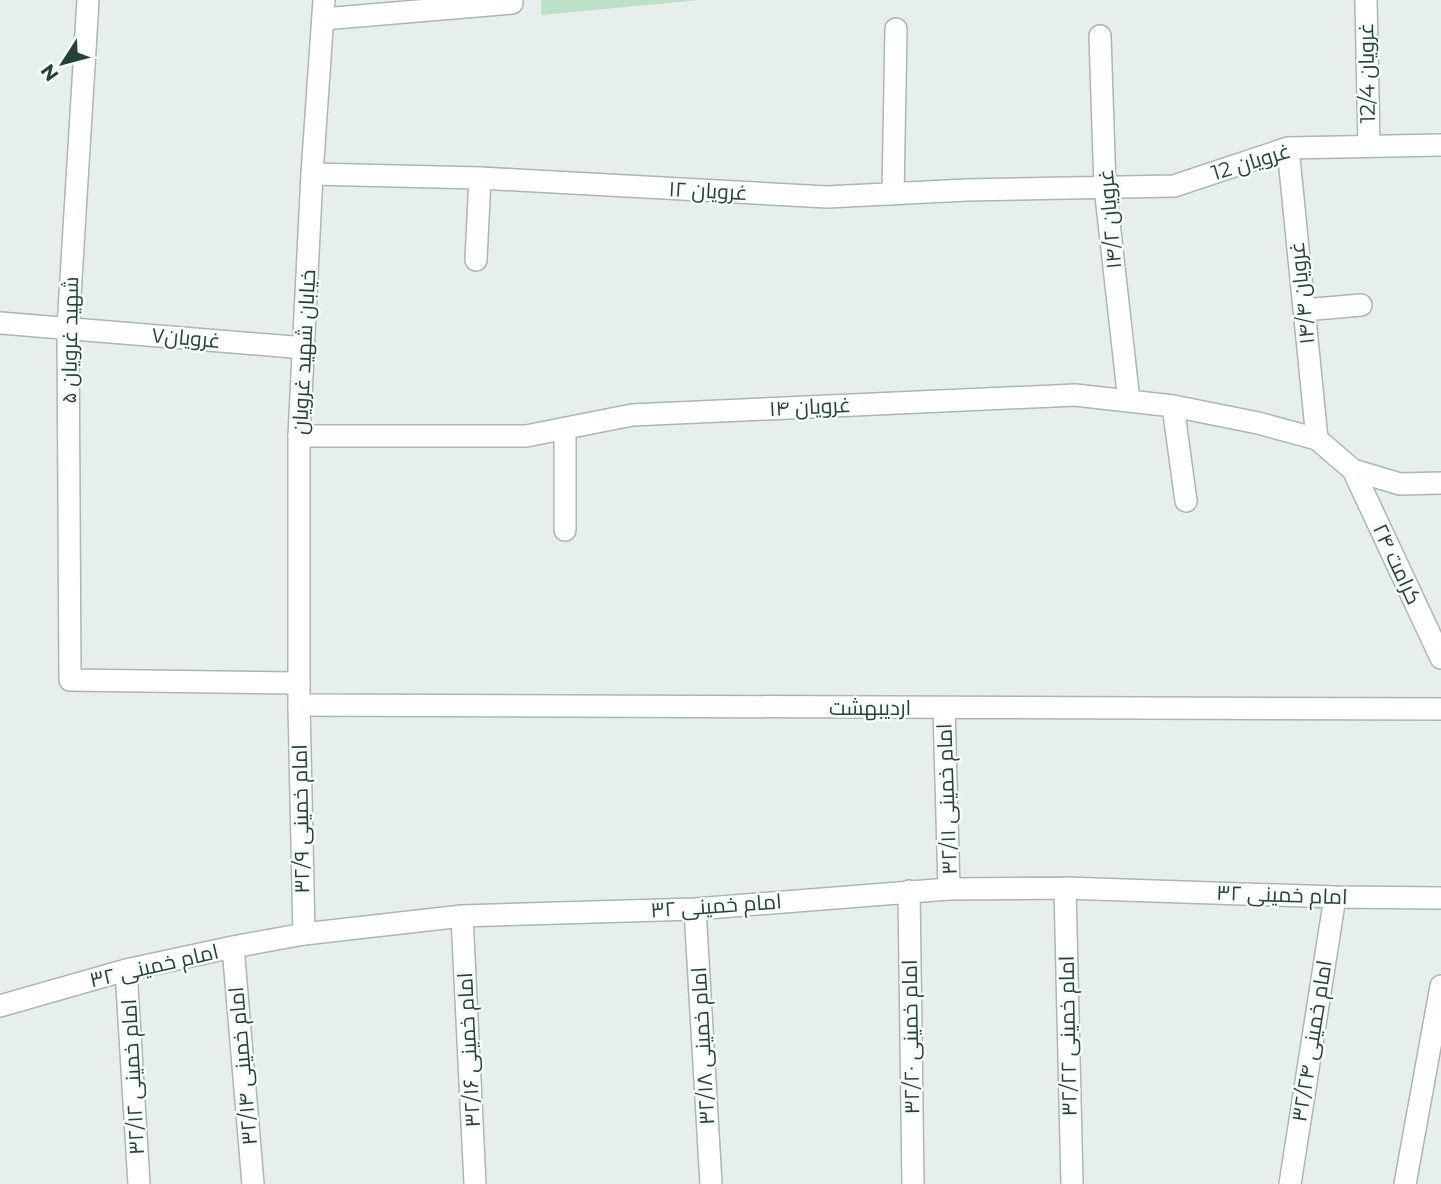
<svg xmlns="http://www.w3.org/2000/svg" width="1441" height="1184" font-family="Montserrat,Cairo,sans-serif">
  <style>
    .green { fill: #bfe0c8 }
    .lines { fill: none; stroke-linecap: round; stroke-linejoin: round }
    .minor-casing { stroke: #a8b8b2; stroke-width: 24 }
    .tertiary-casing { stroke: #a8b8b2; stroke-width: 24 }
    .minor { stroke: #fff; stroke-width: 21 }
    .tertiary { stroke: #fff; stroke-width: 21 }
    .labels { text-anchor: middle; stroke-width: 5; stroke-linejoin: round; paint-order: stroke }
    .street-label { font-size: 21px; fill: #24423a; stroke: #f7fbf9 }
  </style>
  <rect width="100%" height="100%" fill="#e6efeb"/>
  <!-- green -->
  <path class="green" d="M541 0H700L541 15Z"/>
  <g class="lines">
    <defs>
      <path id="minor" d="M88 0 68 328 70 680 299 683
        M1366 0 1369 146
        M323 19 512 3
        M1100 36 1105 187 1129 401
        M1288 148 1317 439
        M312 174 480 178 827 197 967 190 1174 186 1288 148 1441 145
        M893 194 896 29
        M476 260 480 178
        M1304 310 1361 305
        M0 323 305 348
        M1173 406 1186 501
        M299 436H526L632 415 1075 395 1173 406 1258 423 1317 439 1353 470 1400 484 1441 483
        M1353 470 1441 658
        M565 530V428
        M299 705 1441 709
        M944 708 949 889
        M1065 888 1072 1184
        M909 891 913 1184
        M695 909 711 1184
        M462 916 475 1184
        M233 947 253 1184
        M126 970 139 1184
        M0 1006 126 970 233 947 304 934 462 916 695 909 949 889 1065 888 1335 897 1441 898
        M1290 1184 1335 897
        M1405 1184 1441 986"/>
      <path id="tertiary" d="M304 934 299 705V436L312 174 324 0"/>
    </defs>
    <!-- minor casing -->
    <use href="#minor" class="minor-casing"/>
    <!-- tertiary casing -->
    <use href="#tertiary" class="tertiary-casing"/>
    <!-- minor -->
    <use href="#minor" class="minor"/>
    <!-- tertiary -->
    <use href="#tertiary" class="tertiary"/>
  </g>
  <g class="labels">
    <!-- street labels -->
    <g class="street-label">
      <text transform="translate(1367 73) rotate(-91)" y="7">غرویان 12/4</text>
      <text transform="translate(1251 162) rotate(-17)" y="7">غرویان 12</text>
      <text transform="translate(708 191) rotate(3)" y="7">غرویان ۱۲</text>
      <text transform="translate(1110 219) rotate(-95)" y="7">غرویان ۱۴/۲</text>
      <text transform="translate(1302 293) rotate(-96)" y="7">غرویان ۱۴/۴</text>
      <text transform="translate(186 338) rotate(5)" y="7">غرویان۷</text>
      <text transform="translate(70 340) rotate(-89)" y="7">شهید غرویان ۵</text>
      <text transform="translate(304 352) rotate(-87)" y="7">خیابان شهید غرویان</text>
      <text transform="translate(810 407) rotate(-3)" y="7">غرویان ۱۴</text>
      <text transform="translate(1397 564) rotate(65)" y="7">کرامت ۲۴</text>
      <text x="870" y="715">اردیبهشت</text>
      <text transform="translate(947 799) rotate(-92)" y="7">امام خمینی ۳۲/۱۱</text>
      <text transform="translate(301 819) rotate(-91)" y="7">امام خمینی ۳۲/۹</text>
      <text transform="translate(1282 895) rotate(2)" y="7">امام خمینی ۳۲</text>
      <text transform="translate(716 906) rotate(-4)" y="7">امام خمینی ۳۲</text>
      <text transform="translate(154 966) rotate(-13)" y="7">امام خمینی ۳۲</text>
      <text transform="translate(1068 1036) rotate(-91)" y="7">امام خمینی ۳۲/۲۲</text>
      <text transform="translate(911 1037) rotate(-91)" y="7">امام خمینی ۳۲/۲۰</text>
      <text transform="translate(1312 1041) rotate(-81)" y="7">امام خمینی ۳۲/۲۴</text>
      <text transform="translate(703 1046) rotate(-93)" y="7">امام خمینی ۳۲/۱۸</text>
      <text transform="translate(469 1050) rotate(-93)" y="7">امام خمینی ۳۲/۱۶</text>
      <text transform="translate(243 1066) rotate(-95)" y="7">امام خمینی ۳۲/۱۴</text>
      <text transform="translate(133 1077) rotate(-93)" y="7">امام خمینی ۳۲/۱۲</text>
    </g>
  </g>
  <!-- north arrow -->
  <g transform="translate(63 63) rotate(234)" stroke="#f7fbf9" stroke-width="5" paint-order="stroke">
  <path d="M0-5L12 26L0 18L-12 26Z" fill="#24423a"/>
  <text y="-10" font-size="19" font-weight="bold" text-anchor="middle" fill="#24423a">N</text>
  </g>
</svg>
